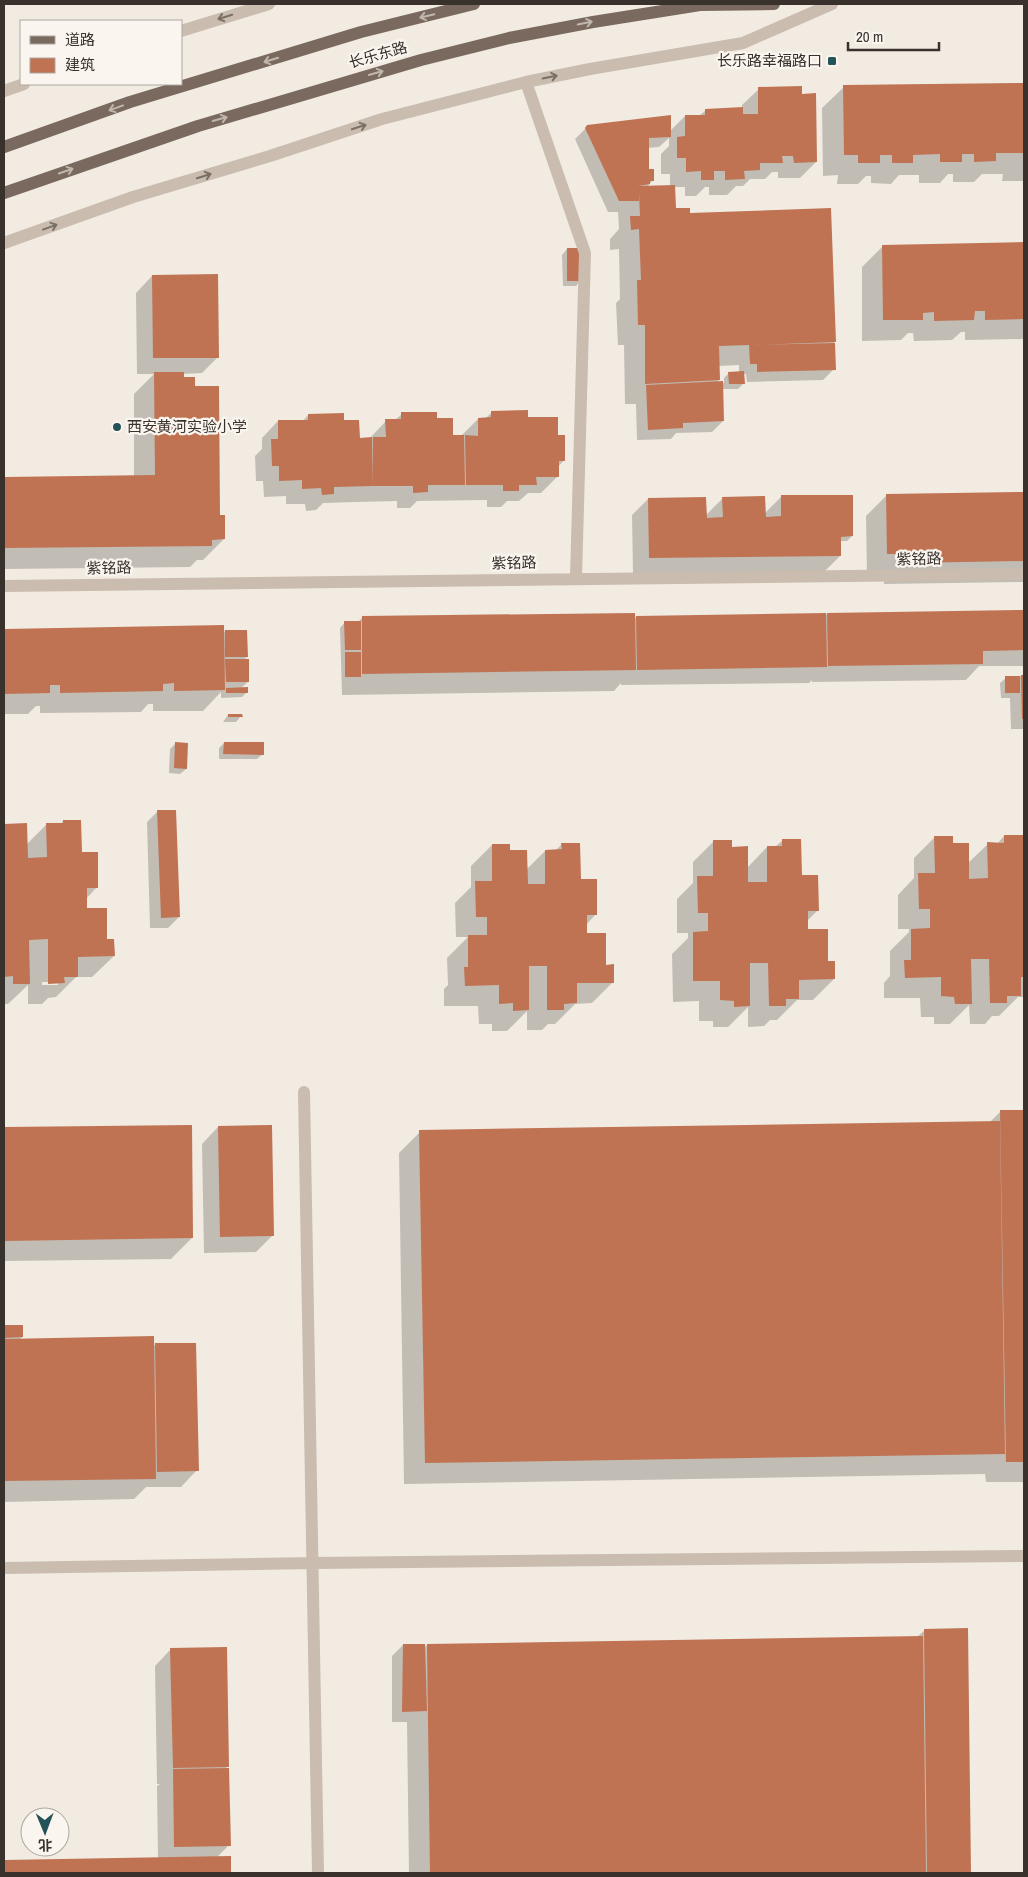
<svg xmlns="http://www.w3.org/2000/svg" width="1028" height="1877" font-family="'Archivo Narrow','Noto Sans SC',sans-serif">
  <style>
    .shadow { fill: #0003; fill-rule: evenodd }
    .building { fill: #bf7353 }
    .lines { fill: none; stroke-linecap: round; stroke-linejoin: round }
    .street { stroke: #cabcae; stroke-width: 12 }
    .primary { stroke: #7a695e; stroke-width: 12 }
    .oneway { stroke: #c0b6ad }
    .oneway2 { stroke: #7a7066 }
    .poi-dot { fill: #235359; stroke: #faf5ee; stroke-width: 2 }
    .labels { text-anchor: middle; stroke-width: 4.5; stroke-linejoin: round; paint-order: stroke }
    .street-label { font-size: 15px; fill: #39312c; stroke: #faf5ee }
    .poi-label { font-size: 15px; fill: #39312c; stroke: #faf5ee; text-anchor: end }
  </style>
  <rect width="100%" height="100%" fill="#f2ebe2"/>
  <!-- shadow -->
  <path class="shadow" d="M1024 85V179L1023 181H1002L1003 174H982L974 182H953V174H948L940 183H919V175H899L891 184 871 183V176H866L858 184H837L838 175 823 176 822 108 844 87Z
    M759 89 801 95 816 162 800 178H778V172H772L765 179H750L743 186H736L727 195H709V187H705L696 196H685V187H674L675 210 689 215 835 341 832 345 834 369 823 380 747 382 746 374H743V384L738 389H722L723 421 712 432 676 433 671 439 637 440 636 404H625L624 345H618L616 303 620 299 619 249 610 250V239L619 229 618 212H608L575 139 587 127 670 131 685 116H699L706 110 742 109V105ZM669 138V146L661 154V174H670V186L647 187 653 180 647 170V148L659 147ZM739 365V373H729L724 378V383H716L719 380 718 366Z
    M1024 244V339L965 340V332H961L952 340 914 341 913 333H908L901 340 862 341V267L883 246Z
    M567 249 581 280 576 286H563L562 255Z
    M152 276 218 357 202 373 182 374 224 539 203 560H197L190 567 4 569V478L134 477V394L154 374H137L136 293Z
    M492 412 527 419 557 436 564 460 558 467V476L541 493H528L519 501H507L501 507H487V500L417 501 410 508H397V501L356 502 323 503 316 510 306 511 305 504H286V496L264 497 263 481H256L255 456 262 449V438L278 421H303L308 415 343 421 359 439 370 438 386 421 395 420 402 414 436 419 452 437 462 435 478 419H485Z
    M1024 493V582L884 584V574L867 575 866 516 887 495Z
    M781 497 852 536 847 541H840V556L824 572 633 574 632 515 648 499 705 516 723 498 764 514Z
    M1024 612V666H979L966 680 812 682V680L809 683 621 685V683L614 691 342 695 340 628 345 622H358L362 618 634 620 636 617Z
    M223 627V634L225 631 247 657 243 660 248 682 241 688 247 692 242 697 221 698V692L203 711H153V704H148L141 712 40 713V706H36L28 714H4V630Z
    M1021 676H1024V729H1011L1010 698H1001L1000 683 1006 678Z
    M228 715 241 716 236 722H223Z
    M224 743 263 754 257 759H219V748Z
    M175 744 186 769 180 774 169 773 170 749Z
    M158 811 179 917 168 928H150L147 822Z
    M63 821 97 887 86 899V909L106 940 114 956 92 977H76L56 997 48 998 42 1004H28V985L8 1004H4V825H26V845L47 824H61ZM42 982H58V985H42Z
    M1004 836 1022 873 1024 872V997H1018L999 1016H992L985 1024H970L969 1005 950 1024H934V1017H921L920 998H884V983L890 976V951L909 932V929H898V895L914 878V858L935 837 952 844 968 863 988 844H997Z
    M783 840 818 910 807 921V931L827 963 834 979 813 1000H797L777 1020H770L764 1026 748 1027V1007L728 1027H713V1021H699V1001L673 1002 672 954 688 938V933H677V899L693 883V862L714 841 731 848 747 868 767 847H775Z
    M562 844 596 914 586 925V935L613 982 592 1003 575 1004 555 1024H548L542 1030H527V1011L507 1031H492V1024H479L478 1006H444V989L448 985 447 958 468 937H456L455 903 471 887V866L492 845 509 851 526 870 545 851H555Z
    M1001 1111H1024V1482H986L985 1474 404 1484 399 1153 420 1132 990 1122Z
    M190 1126 192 1238 171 1259 4 1261V1129Z
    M218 1127 273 1235 256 1252 204 1253 202 1144Z
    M4 1326H22V1337L19 1340 152 1347 155 1345 197 1470 181 1487H146L134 1499 4 1502Z
    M966 1629 970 1873H409L407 1722H392V1656L403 1645 424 1648 427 1645 917 1637 925 1630Z
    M171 1649 228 1766 225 1769 229 1845 217 1857H229L230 1873H4V1861L158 1858 157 1786 160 1784H157L155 1666Z"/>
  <!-- building -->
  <path class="building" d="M1024 83V153H996V161L974 162V154H962V162H940V154L913 155V163H892V155H880V163H858V155H844L843 85Z
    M802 86V94L816 93 817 162 794 163 793 156H782L783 163H760V170L744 171 745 179 725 180V171H714V180H701V171L686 172V158H677V137L685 136V115H705V109L743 107V114H758V87Z
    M671 115V137L649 138V169H654V181H650V184L638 186 675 185 676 208H690V213L831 208 836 342 753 345 835 343 836 370 757 372V364H750L749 345 719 346 720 380 645 384V325H638L637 280H641L639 229 631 230 630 216H640L639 192V201H619L585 128 587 125Z
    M1024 242V319L985 320V311H975L974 320 934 321V312L923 313V320H883L882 245Z
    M567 248H582V281H567Z
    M218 274 219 358H153L152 275Z
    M744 371 745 384H729L728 372Z
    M154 372H184V377H195V386H219L220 515H225V539L212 540V546L4 548V477L155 475Z
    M723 381 724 421 683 423V428L648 430 646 385Z
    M528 410V417H558V435H565V461H559V477H536L537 485H519V491H503V485H466L465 435 478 436V418L491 417V411Z
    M401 412H437V418H453V435H464L465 485H428V492L413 493V486H373V437H386L385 419H401Z
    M344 413V420H359L360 438 372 437 373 486 334 487V494L322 495 321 488 302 489V480L279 481V466H272L271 439H278V420H308V414Z
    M1024 492V561L905 563V554H887L886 494Z
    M781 495H853V536L841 537V556L649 558 648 498 706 497 707 518 723 517 722 497 765 496 766 517 781 516Z
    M1024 610V650L983 651V664L828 666 827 613Z
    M635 613 636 670 362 674V616Z
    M826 613 827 667 637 670 636 616Z
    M344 621H361V650H345Z
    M224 625 225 690 174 691V683L163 684V691L60 693V685H50V693L4 694V629Z
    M225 630H247L248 657H225Z
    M345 652H361V677H345Z
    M225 659H249V682H226Z
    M1021 675H1024V719H1022Z
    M1005 676H1020V693H1005Z
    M248 687V693H226V688Z
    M228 714H242L243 717H228Z
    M175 742 188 743 187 769 174 768Z
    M224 742H264V755L223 754Z
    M157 810H176L180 917 161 918Z
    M63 820H81L82 852H98V888H87V908H107V939H114L115 956 78 957V977H64L65 983 48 984V939L29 940 30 984H13V976L4 977V824L27 823 28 858 47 857 46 823H63Z
    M1004 835H1023L1024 977H1021V996H1007V1003H990L989 959H971L972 1004H955L954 997 941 996V977L905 978 904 960H911V929L930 928V909H919L918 873H935L934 836H953V843H969V879L988 878 987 842 1004 843Z
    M782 839H801L802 875H818L819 911H808V929H828V961H835V979L799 980V999H786V1006H769L768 963H750V1006L734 1007V1001L720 1000V981H693V932L708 931V913H698L697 876H713V840H732V847L748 846V882H767V846H782Z
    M561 843H580L581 879H597V915H587V933H606V965L614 964V983H577V1003L564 1004V1010H547V966H529V1010L513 1011V1003L499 1004V985L465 986 464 967H468V935H487V917H476L475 881H492V844H510V850H527L528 884H545V850L562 849Z
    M1000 1110H1024V1462H1006Z
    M1000 1121 1005 1454 425 1463 419 1130Z
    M192 1125 193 1238 4 1241V1127Z
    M272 1125 274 1236 220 1237 218 1126Z
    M4 1325H23V1337L4 1338Z
    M154 1336 156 1479 4 1481V1339Z
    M155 1343H196L199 1471 157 1472Z
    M968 1628 971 1873H927L924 1629Z
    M923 1636 926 1873H430L427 1644Z
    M403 1644H425L427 1711 402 1712Z
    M227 1647 229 1767 173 1768 170 1648Z
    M229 1768 231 1846 174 1847 173 1769Z
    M231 1856V1873H4V1860Z"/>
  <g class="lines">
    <!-- street -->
    <path class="street" d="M181 31 269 4
      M526 82 585 253 576 578
      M4 91 24 84
      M4 243 133 197 270 156 382 119 526 82 590 69 743 43 832 4
      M4 586 1024 574
      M304 1092 318 1873
      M4 1568 313 1563 1024 1556"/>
    <!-- primary -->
    <path class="primary" d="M4 147 130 102 361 32 474 4
      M4 193 198 126 421 60 509 38 593 22 700 5 774 4"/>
  </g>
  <!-- one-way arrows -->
  <defs><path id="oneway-shaft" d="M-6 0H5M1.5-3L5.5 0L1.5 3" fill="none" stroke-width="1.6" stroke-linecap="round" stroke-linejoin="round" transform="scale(1.25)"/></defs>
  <g class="oneway">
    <use href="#oneway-shaft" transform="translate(427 16) rotate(166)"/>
    <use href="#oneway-shaft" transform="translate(585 23) rotate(-11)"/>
    <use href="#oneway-shaft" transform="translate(271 60) rotate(163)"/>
    <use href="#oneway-shaft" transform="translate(376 73) rotate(-16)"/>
    <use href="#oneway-shaft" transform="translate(116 108) rotate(160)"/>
    <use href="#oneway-shaft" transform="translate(220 119) rotate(-16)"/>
    <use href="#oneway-shaft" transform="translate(66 171) rotate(-19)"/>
  </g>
  <g class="oneway2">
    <use href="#oneway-shaft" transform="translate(225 17) rotate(163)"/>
    <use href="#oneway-shaft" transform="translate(550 77) rotate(-12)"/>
    <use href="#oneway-shaft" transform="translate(359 127) rotate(-18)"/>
    <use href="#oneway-shaft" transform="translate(204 176) rotate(-17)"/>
    <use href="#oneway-shaft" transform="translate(50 227) rotate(-20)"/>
  </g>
  <!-- markers -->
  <g class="poi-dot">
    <rect x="827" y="56" width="10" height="10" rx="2.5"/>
    <circle cx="117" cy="427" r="5"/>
  </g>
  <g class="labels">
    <!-- street labels -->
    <g class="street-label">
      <text transform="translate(378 55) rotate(-16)" y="5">长乐东路</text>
      <text transform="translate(919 559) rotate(-1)" y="5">紫铭路</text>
      <text transform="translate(514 563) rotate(-1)" y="5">紫铭路</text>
      <text transform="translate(109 568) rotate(-1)" y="5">紫铭路</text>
    </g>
    <!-- poi labels -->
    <g class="poi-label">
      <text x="822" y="66">长乐路幸福路口</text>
      <text x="127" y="432" text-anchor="start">西安黄河实验小学</text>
    </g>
  </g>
  <!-- border -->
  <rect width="1028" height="1877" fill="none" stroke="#39312c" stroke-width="10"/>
  <!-- legend -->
  <rect x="20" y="20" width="162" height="65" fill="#faf5ee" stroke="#ada7a0"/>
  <rect x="30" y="36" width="25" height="8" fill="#7a695e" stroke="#ada7a0"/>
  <text x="65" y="45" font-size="15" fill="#39312c">道路</text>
  <rect x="30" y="58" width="25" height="15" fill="#bf7353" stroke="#ada7a0"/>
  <text x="65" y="70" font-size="15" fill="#39312c">建筑</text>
  <!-- north arrow -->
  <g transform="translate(45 1832) rotate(179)"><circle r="24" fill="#faf5ee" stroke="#ada7a0"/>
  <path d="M0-4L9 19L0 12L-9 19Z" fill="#235359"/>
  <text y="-8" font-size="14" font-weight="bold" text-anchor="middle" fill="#39312c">北</text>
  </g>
  <!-- scale -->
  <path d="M848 42v8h91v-8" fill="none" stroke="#39312c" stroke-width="2.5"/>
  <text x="856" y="42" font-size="15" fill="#39312c" stroke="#faf5ee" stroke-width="4" paint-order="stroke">20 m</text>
</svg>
